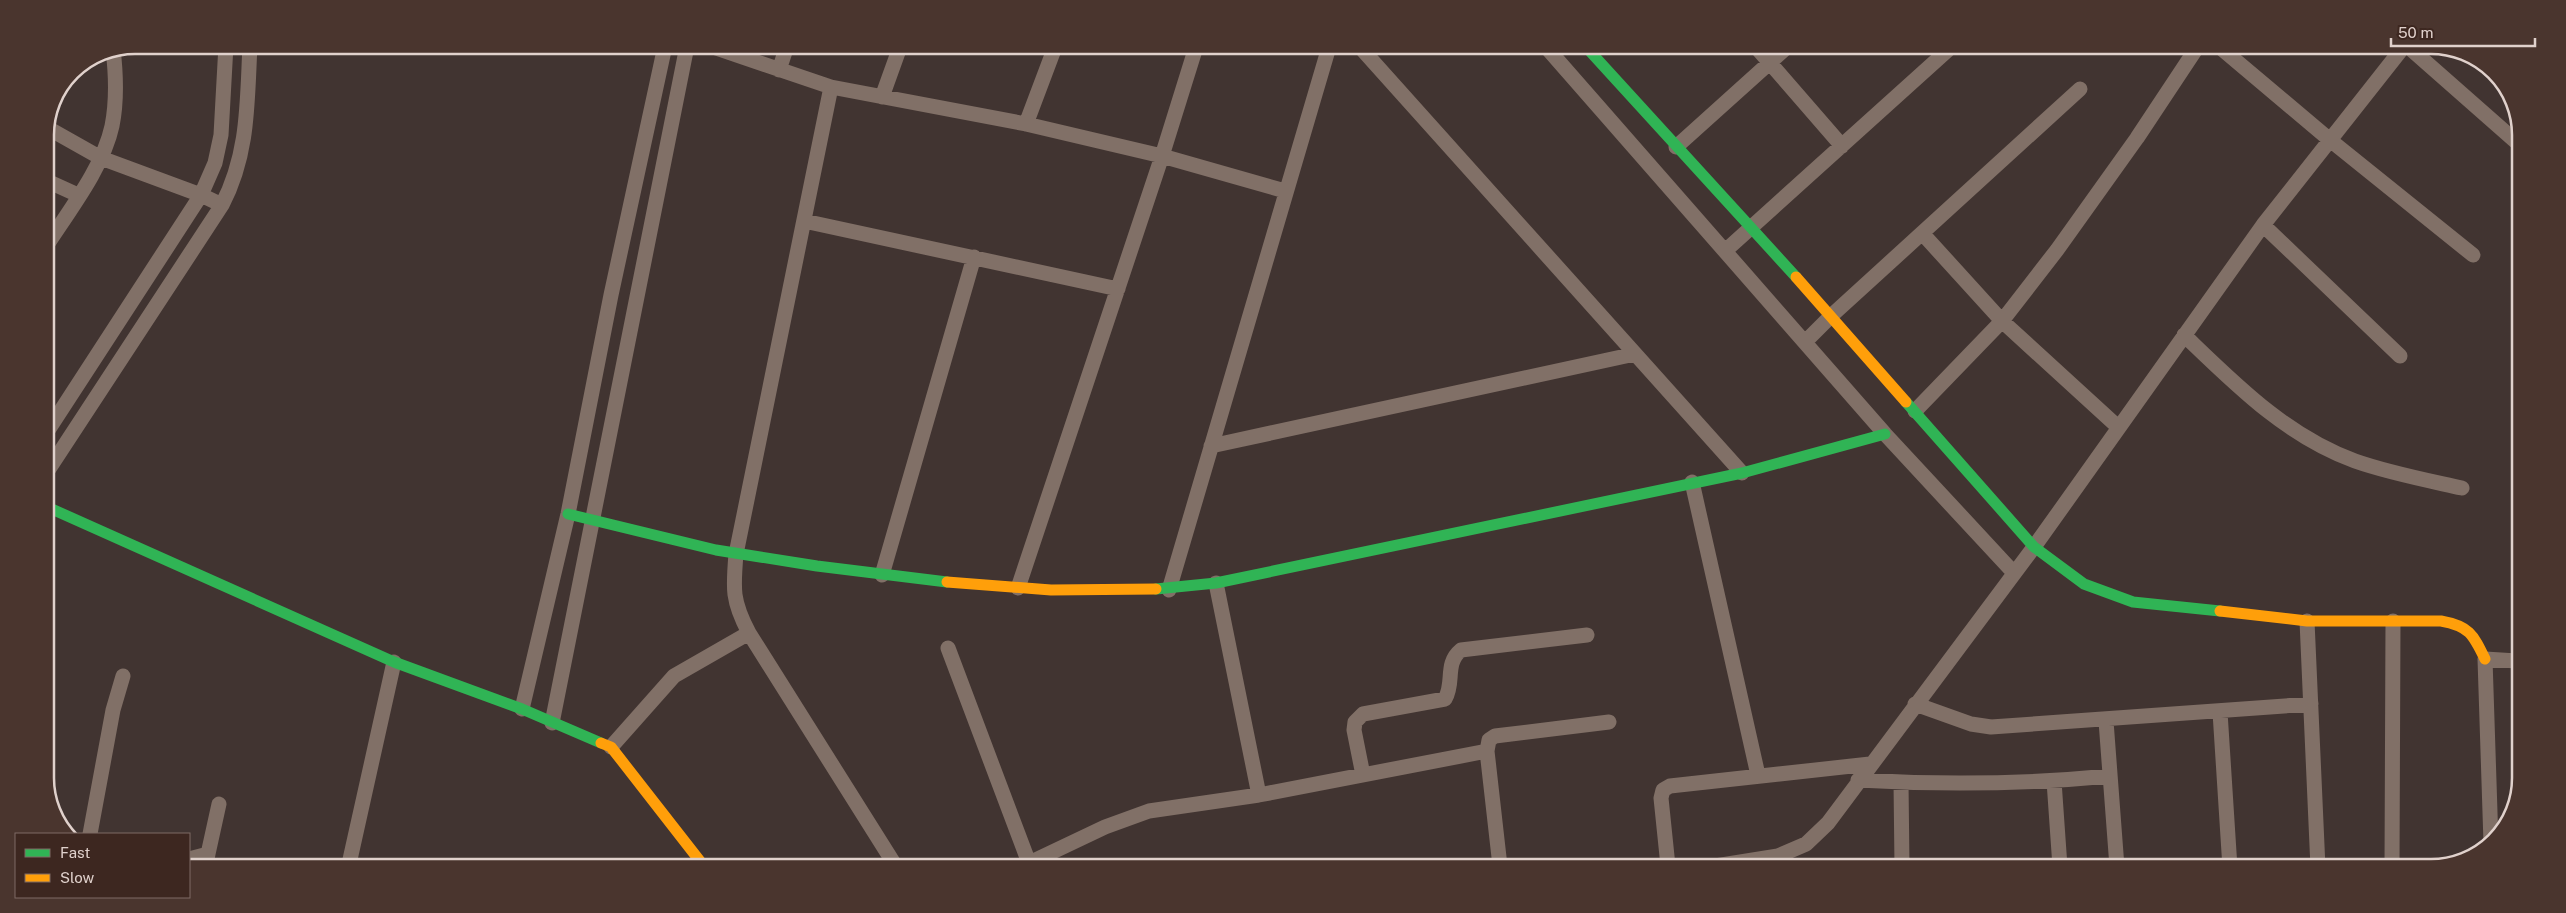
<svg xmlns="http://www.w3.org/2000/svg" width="2566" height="913" font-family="'Public Sans',sans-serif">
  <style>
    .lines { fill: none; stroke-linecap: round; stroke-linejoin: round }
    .street { stroke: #817067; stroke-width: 15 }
    .fast { stroke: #30b455; stroke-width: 11 }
    .slow { stroke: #ff9f0a; stroke-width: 11 }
    .rim { fill: none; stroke: #e0d1cc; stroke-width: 2.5 }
  </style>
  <rect width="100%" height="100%" fill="#413431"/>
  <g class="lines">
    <!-- street -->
    <path class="street" d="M710 46 831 87 1026 124 1162 156 1285 191
      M1360 47 1742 473
      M1547 48 1885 434 2014 573
      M1757 48 1842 146
      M2222 49 2330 140 2473 255
      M2412 50 2521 146
      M779 70 787 46
      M831 87 736 554C733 589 732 601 749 633L895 865
      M882 97 900 47
      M1026 124 1055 47
      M46 127 101 158 201 195 222 205
      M1676 147 1786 48
      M45 180 78 195
      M804 221 1118 289
      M2263 225 2400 356
      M1922 233 2002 321 2118 427
      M45 248C68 212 103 168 112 126 117 101 116 74 113 49
      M1725 251 1949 49
      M2184 335C2235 384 2286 436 2355 461 2389 473 2426 480 2462 488
      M1806 341 1831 316 2080 89
      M1915 411 2002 321 2057 250 2137 138 2196 49
      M45 435 201 195 215 163 221 135 226 45
      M1211 446 1635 354
      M45 475 222 205C249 153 247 102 250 45
      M1692 482 1758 775
      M882 575 974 257
      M1216 583 1259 795
      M1018 588 1162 156 1196 47
      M1169 590 1329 47
      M2307 621 2318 868
      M948 648 1029 863
      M1915 704 1971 724 1991 727 2311 704
      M522 709 568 514 611 295 665 46
      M2220 712 2230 868
      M2106 721 2117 867
      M552 723 687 46
      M611 747 674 676 749 633
      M1363 775 1354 730 1355 722 1363 714 1445 699C1455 682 1444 664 1461 650L1587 635
      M1858 780C1942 785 2027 784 2110 776
      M2054 781 2060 867
      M1901 782 1902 867
      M90 834 113 710 123 676
      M2491 843 2485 659 2517 661
      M208 854 219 804
      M189 859 208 854 206 864
      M349 864 394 662
      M1025 865 1105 827 1149 811 1259 795 1487 751
      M1500 866 1487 751 1489 740 1495 736 1609 722
      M1668 866 1661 798 1663 790 1670 786 1870 764
      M1709 867 1778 856 1806 844 1828 823 2034 547 2263 225 2401 50
      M2392 868 2393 621"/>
    <!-- fast -->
    <path class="fast" d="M1587 48 1796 277
      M1906 402 2034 547 2084 584 2133 602 2220 611
      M45 506 394 662 522 709 601 743
      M568 514 716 550 817 566 947 582
      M1156 589 1216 583 1742 473 1885 434"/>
    <!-- slow -->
    <path class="slow" d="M1796 277 1906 402
      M947 582 1051 590 1156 589
      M2220 611 2307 621H2441C2469 626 2473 634 2485 659
      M601 743 611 747 703 865"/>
  </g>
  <!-- crop -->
  <path d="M0 0H2566V913H0ZM135 54H2431A81 81 0 0 1 2512 135V778A81 81 0 0 1 2431 859H135A81 81 0 0 1 54 778V135A81 81 0 0 1 135 54Z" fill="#4a352e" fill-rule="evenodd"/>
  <path class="rim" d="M135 54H2431A81 81 0 0 1 2512 135V778A81 81 0 0 1 2431 859H135A81 81 0 0 1 54 778V135A81 81 0 0 1 135 54Z"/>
  <!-- legend -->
  <rect x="15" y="833" width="175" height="65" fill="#3d2720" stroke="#7e6b65"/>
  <rect x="25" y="849" width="25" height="8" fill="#30b455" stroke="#7e6b65"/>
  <text x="60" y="858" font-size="15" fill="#e0d1cc">Fast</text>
  <rect x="25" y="874" width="25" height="8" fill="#ff9f0a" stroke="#7e6b65"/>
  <text x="60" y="883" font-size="15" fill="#e0d1cc">Slow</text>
  <!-- scale -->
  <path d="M2391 38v8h144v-8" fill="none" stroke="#e0d1cc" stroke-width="2.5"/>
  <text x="2398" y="38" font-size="15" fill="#e0d1cc" stroke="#3d2720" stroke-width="4" paint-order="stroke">50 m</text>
</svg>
